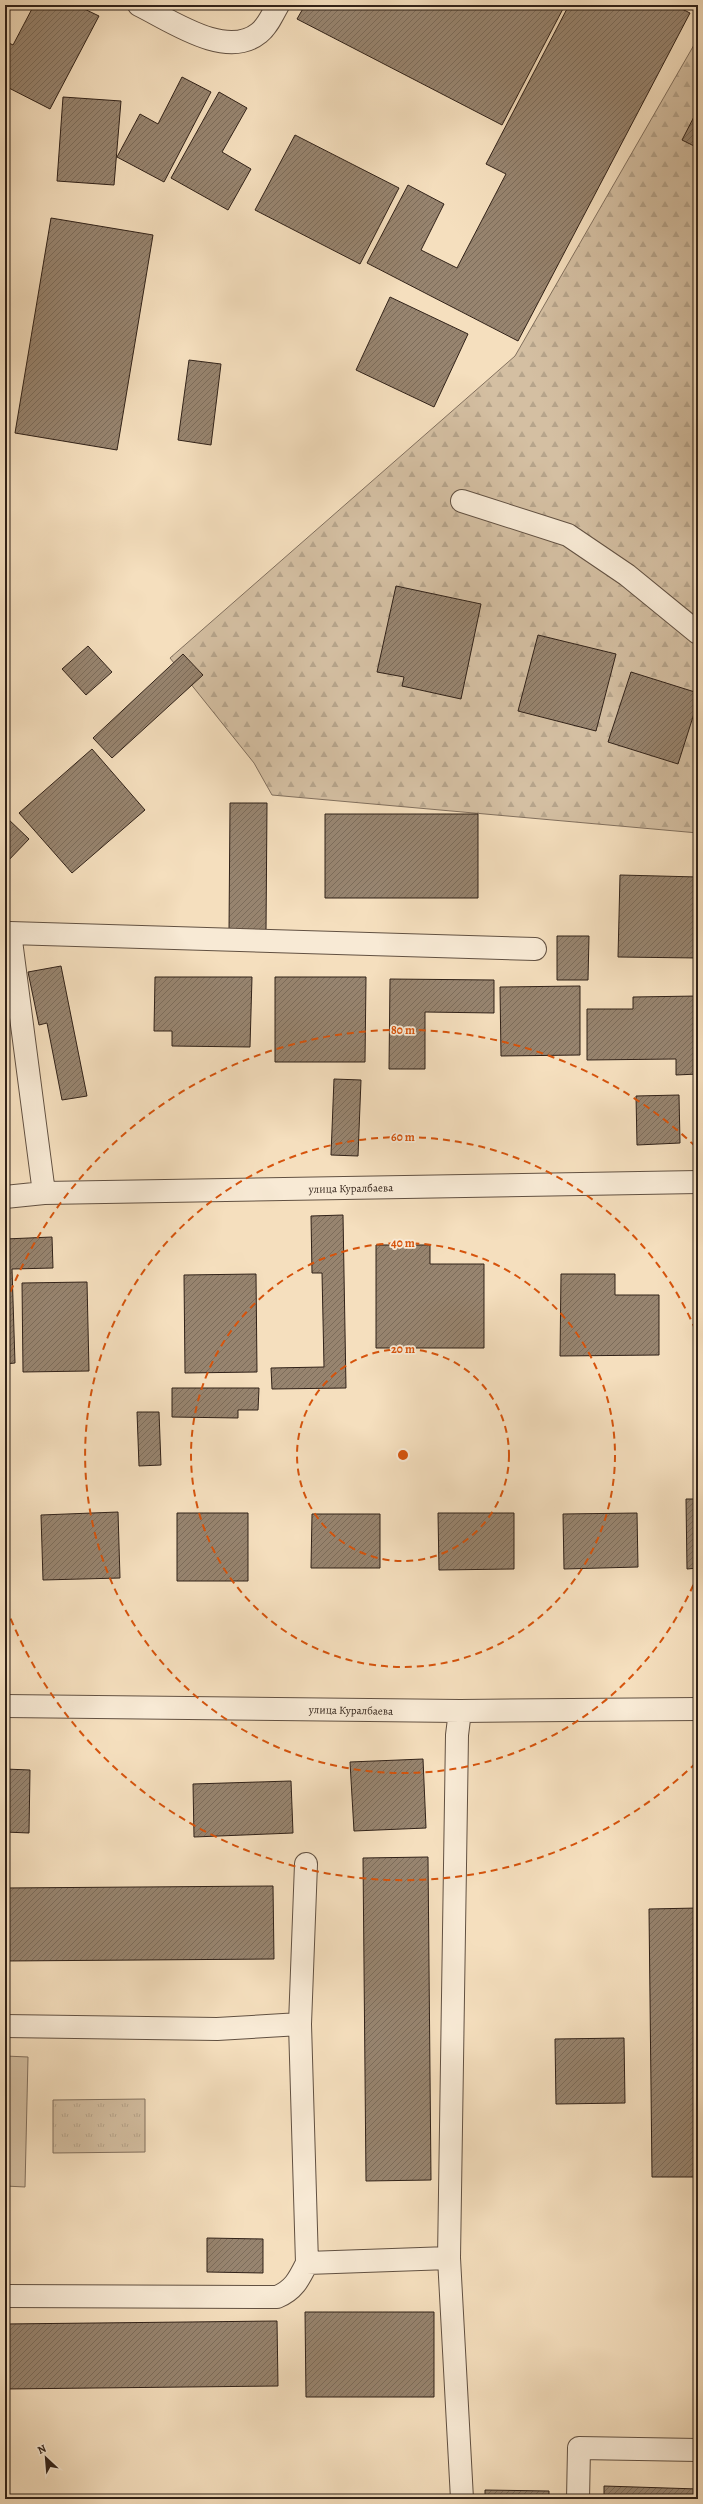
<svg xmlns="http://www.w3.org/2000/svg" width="703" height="2504" font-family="Alegreya,serif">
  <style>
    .grass { fill: url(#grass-tufts); stroke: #82705e }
    .forest { fill: url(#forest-firs); stroke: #82705e }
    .pitch { fill: #d4bfa2; stroke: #82705e }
    .building { fill: url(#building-hatch); stroke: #312219 }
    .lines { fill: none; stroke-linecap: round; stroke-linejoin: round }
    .minor-casing { stroke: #625142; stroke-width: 24 }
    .minor { stroke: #f8ead5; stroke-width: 22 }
    .ring { fill: none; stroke: #d6540d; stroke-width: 2; stroke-dasharray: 7 5 }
    .labels { text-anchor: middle; stroke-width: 3.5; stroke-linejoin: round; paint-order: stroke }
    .street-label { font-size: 11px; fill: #312219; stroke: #f8ead5 }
    .centre { fill: #d6540d; stroke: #f8ead5; stroke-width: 2 }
    .ring-label { font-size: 12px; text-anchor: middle; font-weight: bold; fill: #d6540d; stroke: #f8ead5; stroke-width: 3.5; stroke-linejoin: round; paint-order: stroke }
  </style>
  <defs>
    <pattern id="grass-tufts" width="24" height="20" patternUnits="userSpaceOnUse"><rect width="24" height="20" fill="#d4bfa2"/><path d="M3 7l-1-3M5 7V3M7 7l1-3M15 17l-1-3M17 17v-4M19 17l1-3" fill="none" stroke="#b6a48b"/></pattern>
    <pattern id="forest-firs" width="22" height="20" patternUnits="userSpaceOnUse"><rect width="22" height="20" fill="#d4bfa2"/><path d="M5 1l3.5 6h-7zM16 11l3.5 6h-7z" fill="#b6a48b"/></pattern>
    <pattern id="building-hatch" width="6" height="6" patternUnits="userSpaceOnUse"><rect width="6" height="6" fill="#97846f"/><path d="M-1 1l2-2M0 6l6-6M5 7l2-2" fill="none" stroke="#7c6c5a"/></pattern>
  </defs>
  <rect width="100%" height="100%" fill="#f5dfbe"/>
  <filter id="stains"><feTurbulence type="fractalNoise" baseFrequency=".005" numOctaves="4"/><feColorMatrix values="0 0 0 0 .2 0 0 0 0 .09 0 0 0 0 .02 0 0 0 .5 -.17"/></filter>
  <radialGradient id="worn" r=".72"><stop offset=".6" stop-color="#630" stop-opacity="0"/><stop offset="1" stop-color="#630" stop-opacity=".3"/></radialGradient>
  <!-- grass -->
  <path class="grass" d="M145 2099V2152L53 2153V2100Z"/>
  <!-- forest -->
  <path class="forest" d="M698 38V833L272 795 254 763 170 658 515 356Z"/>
  <!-- pitch -->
  <path class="pitch" d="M5 2056 28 2057 25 2187 5 2186Z"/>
  <!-- building -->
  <path class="building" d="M34 5H76L99 16 50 109 5 86V41L13 45Z
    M305 5H565L502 125 297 19Z
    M569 5H674L690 13 518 341 367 263 408 185 444 204 421 250 457 268 506 174 486 164Z
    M182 77 211 92 164 182 117 157 140 114 158 124Z
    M219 92 247 108 222 152 251 169 228 210 171 178Z
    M63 97 121 101 114 185 57 181Z
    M698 109V148L682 140Z
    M295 135 399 188 360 264 255 210Z
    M51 218 153 235 117 450 15 433Z
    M390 297 468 334 434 407 356 370Z
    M189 360 221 364 211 445 178 440Z
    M396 586 481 604 461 699 402 686 404 677 377 672Z
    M538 635 616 654 596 731 518 711Z
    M88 646 112 672 86 695 62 669Z
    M183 654 203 675 112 758 93 738Z
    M631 672 698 693V701L678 764 608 742Z
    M92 749 145 810 72 873 19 813Z
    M230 803H267L266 932 229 931Z
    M325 814H478V898H325Z
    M6 817 29 839 5 864V818Z
    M620 875 698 877V958L618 957Z
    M557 936H589L588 980H557Z
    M61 966 87 1096 62 1100 47 1023 39 1025 28 972Z
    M155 977H252L250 1047 172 1046V1031H154Z
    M275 977H366L365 1062H275Z
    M390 979 494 980V1013L425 1012V1069H389Z
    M580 986V1055L501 1056 500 987Z
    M698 996V1074L676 1075V1059L587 1060V1009H633V997Z
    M334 1079 361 1080 358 1156 331 1155Z
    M679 1095 680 1143 637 1145 636 1096Z
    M343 1215 346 1388 272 1389 271 1368 324 1367 322 1273H312L311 1216Z
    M52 1237 53 1268 12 1269 15 1363 5 1364V1239Z
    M376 1245H430V1264H484V1348H376Z
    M256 1274 257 1372 185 1373 184 1275Z
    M561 1274H615V1295H659V1355L560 1356Z
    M87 1282 89 1371 23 1372 22 1283Z
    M172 1388H259L258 1410H238V1418L172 1417Z
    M137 1412H159L161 1465 139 1466Z
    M686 1499H698V1568L687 1569Z
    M118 1512 120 1578 43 1580 41 1515Z
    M177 1513H248V1581H177Z
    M438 1513H514V1569L439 1570Z
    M637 1513 638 1567 564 1569 563 1514Z
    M312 1514H380V1568H311Z
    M423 1759 426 1828 354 1831 350 1762Z
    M5 1769 30 1770 29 1833 5 1832Z
    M291 1781 293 1833 194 1837 193 1784Z
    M428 1857 431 2180 366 2181 363 1858Z
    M273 1886 274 1959 5 1961V1888Z
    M698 1908V2177H652L649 1909Z
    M624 2038 625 2103 556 2104 555 2039Z
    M207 2238 263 2239V2273L207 2272Z
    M305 2312H434V2397H306Z
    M277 2321 278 2386 5 2389V2324Z
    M604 2486 698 2489V2499H604Z
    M485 2490 549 2491V2499H485Z"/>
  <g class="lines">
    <defs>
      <path id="minor" d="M139 5C170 20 226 60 259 33 268 26 272 15 278 5
        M462 501 568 535 627 575 698 633
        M44 1193 10 933 535 949
        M5 1197 44 1193 698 1182
        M5 1706 460 1711 698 1709
        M460 1711 457 1735 449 2258 462 2499
        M5 2026 217 2029 300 2024
        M307 2263 449 2258
        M5 2296 277 2297C294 2290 299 2279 307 2263L300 2024 306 1864
        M578 2499 579 2448 698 2450"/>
    </defs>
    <!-- minor casing -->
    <use href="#minor" class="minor-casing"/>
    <!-- minor -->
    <use href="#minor" class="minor"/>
  </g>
  <!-- distance rings -->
  <g class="ring">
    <circle cx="403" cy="1455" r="106"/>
    <circle cx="403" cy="1455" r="212"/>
    <path d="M698 1574A318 318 0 1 1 698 1336"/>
    <path d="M696 1763A425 425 0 0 1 6 1607M6 1303A425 425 0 0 1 696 1147"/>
  </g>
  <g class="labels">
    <!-- street labels -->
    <g class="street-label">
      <text transform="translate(351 1188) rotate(-1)" y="4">улица Куралбаева</text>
      <text transform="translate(351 1710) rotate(1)" y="4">улица Куралбаева</text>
    </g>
  </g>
  <circle cx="403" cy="1455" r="6" class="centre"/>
  <g class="ring-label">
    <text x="403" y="1034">80 m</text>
    <text x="403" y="1141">60 m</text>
    <text x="403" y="1247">40 m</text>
    <text x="403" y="1353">20 m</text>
  </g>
  <!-- margin -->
  <rect width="703" height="2504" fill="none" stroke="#f5dfbe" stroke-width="20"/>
  <rect x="6" y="6" width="691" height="2492" fill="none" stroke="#312219" stroke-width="2"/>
  <rect x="10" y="10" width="683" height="2484" fill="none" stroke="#312219"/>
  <!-- north arrow -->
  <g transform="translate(46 2458) rotate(334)" stroke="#f8ead5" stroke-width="3" paint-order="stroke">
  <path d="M0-3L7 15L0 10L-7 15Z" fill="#312219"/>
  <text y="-6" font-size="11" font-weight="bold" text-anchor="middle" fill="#312219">N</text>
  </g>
  <rect width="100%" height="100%" filter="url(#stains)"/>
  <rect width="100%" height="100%" fill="url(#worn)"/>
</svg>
